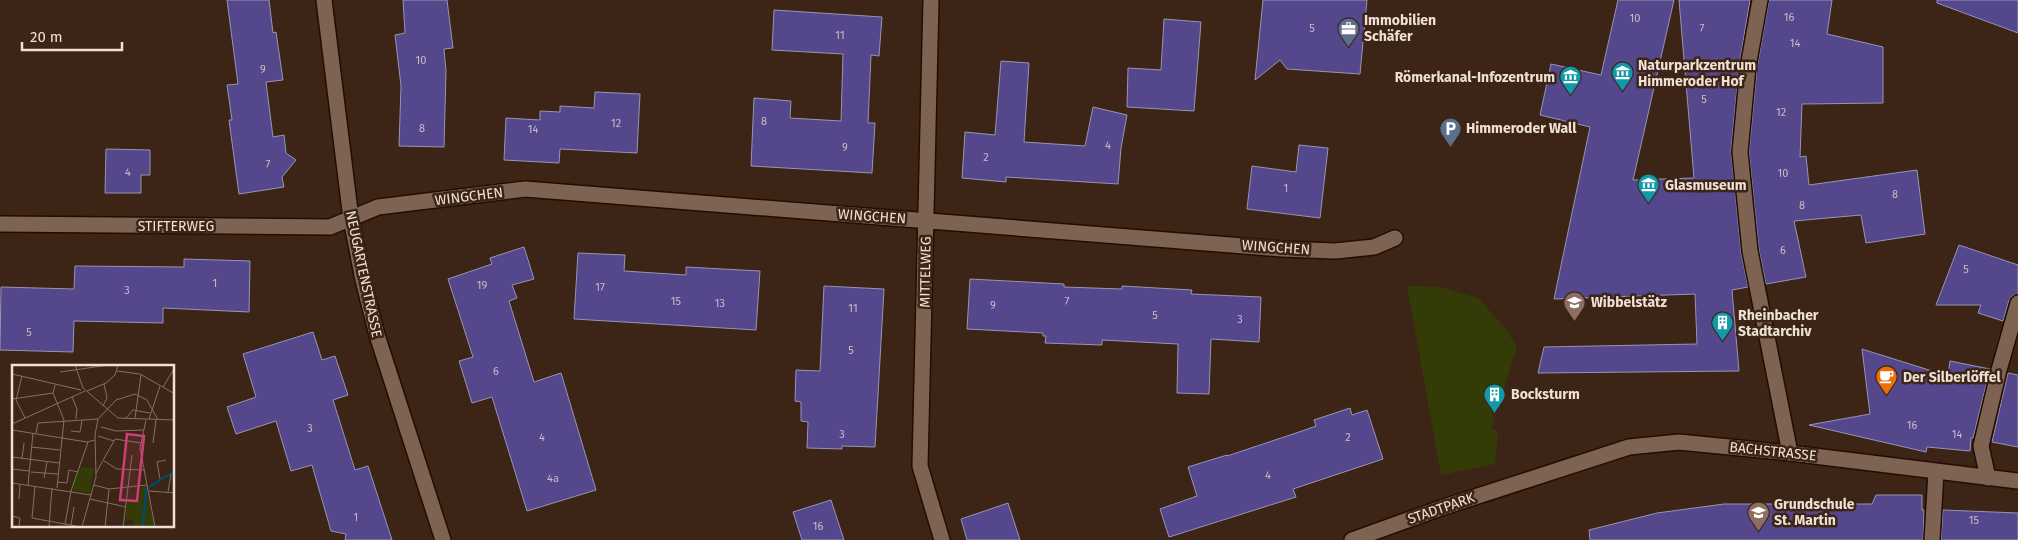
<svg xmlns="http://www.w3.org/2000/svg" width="2018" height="540" font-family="'Fira Sans',sans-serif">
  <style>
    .green { fill: #333b07 }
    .building { fill: #54478b; stroke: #9895b2 }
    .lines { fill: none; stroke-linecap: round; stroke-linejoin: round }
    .minor-casing { stroke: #220d01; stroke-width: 18 }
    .minor { stroke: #7e6352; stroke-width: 15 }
    .labels { text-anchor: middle; stroke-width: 5; stroke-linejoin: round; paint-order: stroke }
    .number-label { font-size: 11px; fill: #c8bac3 }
    .poi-label { font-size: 14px; font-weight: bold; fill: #efe0d6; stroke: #3c2516; text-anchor: start }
    .street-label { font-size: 14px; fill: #efe0d6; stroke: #3c2516 }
    .inset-river { fill: none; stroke: #00496d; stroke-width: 2.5 }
    .inset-road { fill: none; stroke: #847063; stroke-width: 1 }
    .view { fill: #cb4074; fill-opacity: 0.15; stroke: #cb4074; stroke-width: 2.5 }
    .inset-edge { fill: none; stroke: #efe0d6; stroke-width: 2.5 }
  </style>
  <rect width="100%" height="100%" fill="#3c2516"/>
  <!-- green -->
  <path class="green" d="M1407 286 1440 287 1478 298 1505 328 1517 347 1501 398 1492 407 1494 423 1491 428 1498 432 1495 464 1441 475Z"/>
  <!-- building -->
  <path class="building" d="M227 0H269L273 33 276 32 283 80 266 82 273 137 284 135 286 153 296 160 282 177 284 187 239 194 229 120H232L227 85 238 84Z
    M403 0H447L453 48 444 49 446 71 444 147 399 146 401 86 395 35 405 33Z
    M1263 0H1367L1360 74 1287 69 1280 60 1255 80Z
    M1618 0H1674L1633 180 1694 178 1679 0H1750L1739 66 1731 151 1741 252 1748 287 1732 290 1739 371 1538 373 1544 347 1697 344 1695 294 1554 299 1590 127 1540 115 1551 64 1601 75Z
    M1769 0H1832L1827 34 1883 47V103L1802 104 1800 157 1806 156 1809 185 1917 170 1925 234 1866 243 1861 215 1794 221 1806 277 1766 284 1759 250 1749 152 1757 68Z
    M1937 0H2018V33L1937 3Z
    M774 10 882 17 879 56 871 55 868 123H875L872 173 751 166 754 98 791 101 790 118 841 121 843 54 772 50Z
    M1164 19 1201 22 1194 111 1127 107 1128 68 1161 70Z
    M1001 61 1029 63 1024 142 1085 146 1093 107 1127 115 1121 148 1118 184 1006 177V182L962 178 965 132 995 135Z
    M595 92 640 94 637 153 560 149 559 163 504 160 506 118 540 120V111L560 112V106L594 108Z
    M1299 145 1328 148 1320 218 1247 209 1252 166 1296 172Z
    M106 149 150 150V175H141V193H105Z
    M1959 245 2018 265V294L2012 296 2009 300 2003 321 1978 313 1981 305H1936Z
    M524 247 534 279 512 285 517 298 509 301 534 382 561 373 596 490 527 511 492 397 472 403 459 361 473 357 448 279 492 264 490 258Z
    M578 253 625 255 624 271 686 275V267L760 271 756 330 574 319Z
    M184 259 250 261 249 312 163 308V323L74 321 73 352 0 350 1 287 74 289 75 266 184 267Z
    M970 279 1064 284V287L1122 289V286L1192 290 1191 294 1261 297 1259 342 1211 339 1209 394 1177 393 1178 344 1102 340V345L1045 343 1046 336H1043V333L967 329Z
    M824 286 884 289 875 447 842 446V449L807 448 808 422 801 421V402L795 401 796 370 820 371Z
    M313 332 322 360 335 356 348 395 333 400 355 470 368 466 392 540H345L346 534 331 531 312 465 291 471 276 421 236 434 227 407 256 397 243 354Z
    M1862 349 1948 376 1950 361 1990 369 1973 438H1971L1970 451 1927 447 1926 452 1809 425 1870 414Z
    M2008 373 2018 375V447L1992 442Z
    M1350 408 1352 415 1367 410 1383 459 1293 489 1296 497 1169 537 1160 509 1197 496 1188 467 1227 455V456L1302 431 1316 426 1314 420Z
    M1876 495H1922V510H1924L1923 540H1590L1589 530 1657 513 1724 504H1872Z
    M831 500 844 540H802L793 512Z
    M1008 503 1020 540H967L961 519Z
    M1943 510 2018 513V540H1941Z"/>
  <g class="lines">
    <defs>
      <path id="minor" d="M324 0 351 219 363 280 377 335 443 540
        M931 0 920 466 942 540
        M1760 0 1748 67 1740 152 1750 251 1790 453
        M0 224 330 227 378 207 525 189 1282 249 1335 251 1374 247 1395 238
        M1988 478 1981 446 1999 370 2018 303
        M1352 540 1441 508 1629 447 1679 442 1790 453 2018 481
        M1932 540 1936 472"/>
    </defs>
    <!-- minor casing -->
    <use href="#minor" class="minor-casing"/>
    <!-- minor -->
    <use href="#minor" class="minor"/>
  </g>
  <!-- icons -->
  <defs>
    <symbol id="office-pin" viewBox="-11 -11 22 30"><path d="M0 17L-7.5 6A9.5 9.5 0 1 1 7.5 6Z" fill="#5c6f8a" stroke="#3c2516"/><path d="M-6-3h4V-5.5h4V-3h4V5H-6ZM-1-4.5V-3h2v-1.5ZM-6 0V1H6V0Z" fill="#fff"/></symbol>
    <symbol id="museum-pin" viewBox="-11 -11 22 30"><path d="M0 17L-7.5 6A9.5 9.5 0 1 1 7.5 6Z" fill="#0f9aa8" stroke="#3c2516"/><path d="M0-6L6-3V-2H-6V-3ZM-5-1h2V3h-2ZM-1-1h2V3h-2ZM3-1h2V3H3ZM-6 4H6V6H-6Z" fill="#fff"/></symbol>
    <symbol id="parking-pin" viewBox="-11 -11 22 30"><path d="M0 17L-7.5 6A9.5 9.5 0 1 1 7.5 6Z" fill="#5c6f8a" stroke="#3c2516"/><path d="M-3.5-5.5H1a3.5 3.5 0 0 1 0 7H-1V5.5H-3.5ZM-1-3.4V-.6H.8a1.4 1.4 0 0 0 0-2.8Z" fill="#fff"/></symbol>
    <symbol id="school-pin" viewBox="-11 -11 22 30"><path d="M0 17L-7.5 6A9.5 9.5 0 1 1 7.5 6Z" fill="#8d6e63" stroke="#3c2516"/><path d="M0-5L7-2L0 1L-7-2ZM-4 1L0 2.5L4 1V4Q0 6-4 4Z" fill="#fff"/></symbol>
    <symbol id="building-pin" viewBox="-11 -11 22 30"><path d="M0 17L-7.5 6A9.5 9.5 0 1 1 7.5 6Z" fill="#0f9aa8" stroke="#3c2516"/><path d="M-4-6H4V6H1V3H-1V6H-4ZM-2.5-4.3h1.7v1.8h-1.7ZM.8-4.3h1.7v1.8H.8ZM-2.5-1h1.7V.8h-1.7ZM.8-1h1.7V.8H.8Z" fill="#fff"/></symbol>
    <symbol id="cafe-pin" viewBox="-11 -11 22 30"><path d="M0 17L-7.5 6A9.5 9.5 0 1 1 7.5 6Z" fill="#e8710a" stroke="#3c2516"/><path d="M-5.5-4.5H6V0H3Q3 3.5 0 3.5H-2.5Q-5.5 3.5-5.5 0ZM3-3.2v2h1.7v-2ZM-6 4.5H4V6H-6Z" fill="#fff"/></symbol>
  </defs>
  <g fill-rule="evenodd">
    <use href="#office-pin" x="1336" y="16" width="25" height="34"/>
    <use href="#museum-pin" x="1610" y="60" width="25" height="34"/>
    <use href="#museum-pin" x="1558" y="64" width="25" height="34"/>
    <use href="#parking-pin" x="1438" y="116" width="25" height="34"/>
    <use href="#museum-pin" x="1636" y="172" width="25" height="34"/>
    <use href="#school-pin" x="1562" y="290" width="25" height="34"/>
    <use href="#building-pin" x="1710" y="310" width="25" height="34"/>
    <use href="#cafe-pin" x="1874" y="364" width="25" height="34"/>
    <use href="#building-pin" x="1482" y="382" width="25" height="34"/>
    <use href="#school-pin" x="1746" y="500" width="25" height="34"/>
  </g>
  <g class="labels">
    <!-- number labels -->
    <g class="number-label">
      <text x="1789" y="21">16</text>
      <text x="1635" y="22">10</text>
      <text x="1312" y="32">5</text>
      <text x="1702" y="32">7</text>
      <text x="840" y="39">11</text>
      <text x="1795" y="47">14</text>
      <text x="421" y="64">10</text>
      <text x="263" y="73">9</text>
      <text x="1704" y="103">5</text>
      <text x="1781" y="116">12</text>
      <text x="764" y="125">8</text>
      <text x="616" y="127">12</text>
      <text x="422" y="132">8</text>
      <text x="533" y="133">14</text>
      <text x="1108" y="149">4</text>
      <text x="845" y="151">9</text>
      <text x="986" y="161">2</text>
      <text x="268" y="168">7</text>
      <text x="128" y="176">4</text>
      <text x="1783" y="177">10</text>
      <text x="1286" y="192">1</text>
      <text x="1895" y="198">8</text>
      <text x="1802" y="209">8</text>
      <text x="1783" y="254">6</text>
      <text x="1966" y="273">5</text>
      <text x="215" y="287">1</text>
      <text x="482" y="289">19</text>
      <text x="600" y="291">17</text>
      <text x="127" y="294">3</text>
      <text x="676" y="305">15</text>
      <text x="1067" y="305">7</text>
      <text x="720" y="307">13</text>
      <text x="993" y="309">9</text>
      <text x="853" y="312">11</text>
      <text x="1155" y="319">5</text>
      <text x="1240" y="323">3</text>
      <text x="29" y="336">5</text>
      <text x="851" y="354">5</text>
      <text x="496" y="375">6</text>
      <text x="1912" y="429">16</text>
      <text x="310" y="432">3</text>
      <text x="842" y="438">3</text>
      <text x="1957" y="438">14</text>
      <text x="542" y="441">4</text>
      <text x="1348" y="441">2</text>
      <text x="1268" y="479">4</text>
      <text x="553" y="482">4a</text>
      <text x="356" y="521">1</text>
      <text x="1974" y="524">15</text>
      <text x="818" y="530">16</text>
    </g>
    <!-- poi labels -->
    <g class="poi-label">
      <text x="1364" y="25">Immobilien<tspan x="1364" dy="16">Schäfer</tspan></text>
      <text x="1638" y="70">Naturparkzentrum<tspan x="1638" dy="16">Himmeroder Hof</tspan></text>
      <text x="1555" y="82" text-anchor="end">Römerkanal-Infozentrum</text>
      <text x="1466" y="133">Himmeroder Wall</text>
      <text x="1665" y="190">Glasmuseum</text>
      <text x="1591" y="307">Wibbelstätz</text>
      <text x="1738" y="320">Rheinbacher<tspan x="1738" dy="16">Stadtarchiv</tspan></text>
      <text x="1903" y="382">Der Silberlöffel</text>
      <text x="1511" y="399">Bocksturm</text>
      <text x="1774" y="509">Grundschule<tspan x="1774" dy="16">St. Martin</tspan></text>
    </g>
    <!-- street labels -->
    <g class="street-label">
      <text transform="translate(469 196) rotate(-7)" y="5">WINGCHEN</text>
      <text transform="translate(872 216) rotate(4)" y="5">WINGCHEN</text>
      <text x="176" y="231">STIFTERWEG</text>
      <text transform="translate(1276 247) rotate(4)" y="5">WINGCHEN</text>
      <text transform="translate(925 272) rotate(-89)" y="5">MITTELWEG</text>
      <text transform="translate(364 274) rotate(78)" y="5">NEUGARTENSTRASSE</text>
      <text transform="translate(1773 451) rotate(6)" y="5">BACHSTRASSE</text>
      <text transform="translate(1441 508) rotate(-19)" y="5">STADTPARK</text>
    </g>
  </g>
  <!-- overview -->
  <g transform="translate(12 365)">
    <rect width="162" height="162" fill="#3c2516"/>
    <path d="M68 102 82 103 78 128 60 125ZM134 121 143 162H121L122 156 113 154 115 138 126 136 130 122Z" fill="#333b07"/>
    <path class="inset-river" d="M137 122 163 106M131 162 134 123"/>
    <path class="inset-road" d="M63 0 71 23M105 6 128 9 163 29M48 7 97 0M0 9 69 25M10 11 4 35 13 53M43 20 41 28 52 55 45 123M151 22 162 4M71 23 106 53 163 55M75 26 94 18 103 10 106 0M60 32 65 44 64 54M0 34 41 28M91 41 95 33 92 19M114 53 121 45 138 48M123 53 129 10M137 54 148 21M134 55 128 83 143 162M0 59 73 26M89 62 104 66 131 65M0 65 75 77 83 75M59 66 68 67 70 55M24 68 26 58 86 54M86 71 102 76M141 78 144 55M19 82 48 85M0 92 47 98M10 93 12 78M92 96 105 104 133 105M0 104 17 106M19 107 46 109M84 108 103 74 129 78M32 113 35 97M148 114 145 97 154 95M45 117 55 118 57 105 66 107M0 118 79 130M16 120 21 68M82 120 97 124 135 120M23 121 20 153 69 162M137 126 163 128M156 127 159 109M7 134 8 119M78 134 114 142M0 151 8 153 7 162M53 159 59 126 76 77M59 160 62 142M37 162 40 123M70 162 84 112 83 70 86 54 104 35 123 29 135 35 146 55M93 162 97 124M111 162 120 90"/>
    <path class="view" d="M115 69 132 71 125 136 108 135Z"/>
    <rect width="162" height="162" class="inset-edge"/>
  </g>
  <!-- scale -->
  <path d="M22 42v8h100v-8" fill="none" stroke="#efe0d6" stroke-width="2.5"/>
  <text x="30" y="42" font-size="15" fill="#efe0d6" stroke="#3c2516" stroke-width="4" paint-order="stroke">20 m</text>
</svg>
